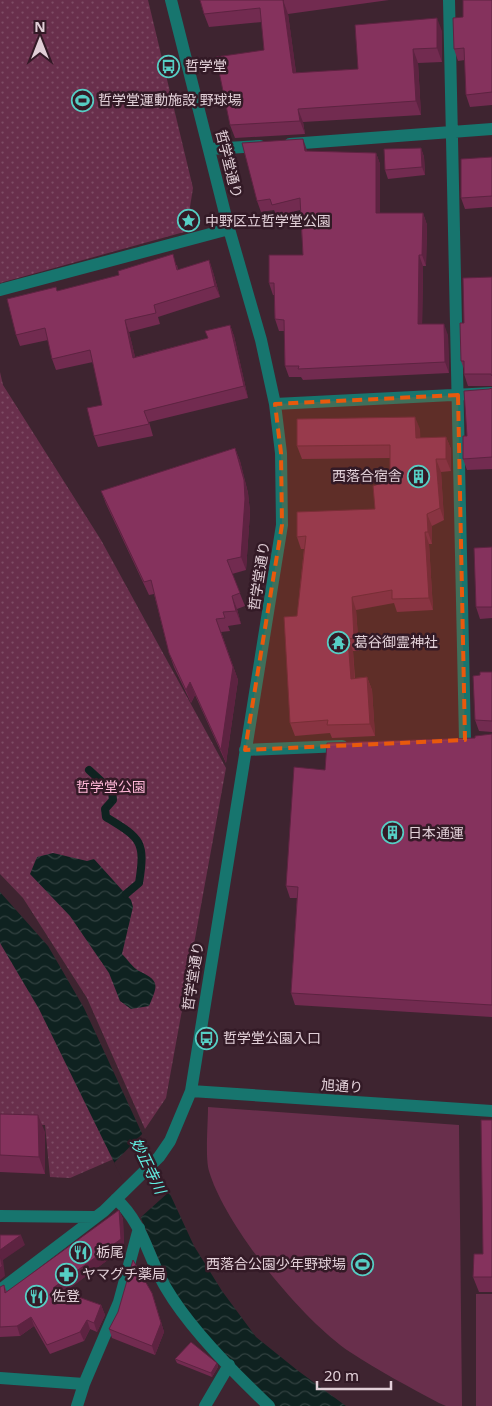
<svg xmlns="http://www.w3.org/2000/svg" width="492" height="1406" font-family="'Noto Sans','Noto Sans JP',sans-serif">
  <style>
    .grass { fill: #692f4c }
    .park { fill: url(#park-dots) }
    .water { fill: url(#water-waves) }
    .pier { fill: #3e2430 }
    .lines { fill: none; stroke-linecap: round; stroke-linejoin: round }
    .stream { stroke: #0f2220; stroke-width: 8 }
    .minor { stroke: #17756e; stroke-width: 12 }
    .wall { fill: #722b50 }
    .shaded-wall { fill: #5d2341 }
    .building { fill: #85325d; stroke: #5d2341 }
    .marked { fill: #e8590c; fill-opacity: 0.2; stroke: #e8590c; stroke-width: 4; stroke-dasharray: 10 6; stroke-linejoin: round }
    .labels { text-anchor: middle; stroke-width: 5; stroke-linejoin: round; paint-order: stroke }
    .poi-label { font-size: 14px; fill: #e1cfd7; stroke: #331a26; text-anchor: start }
    .street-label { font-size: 14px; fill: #e1cfd7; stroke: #331a26 }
    .park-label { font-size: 14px; fill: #fcb4d4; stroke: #331a26 }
    .water-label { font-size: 15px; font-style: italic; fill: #62efe3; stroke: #331a26 }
  </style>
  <defs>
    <pattern id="park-dots" width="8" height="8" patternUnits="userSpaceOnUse" patternTransform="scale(1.25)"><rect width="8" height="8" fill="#692f4c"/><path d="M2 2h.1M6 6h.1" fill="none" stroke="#7e4c65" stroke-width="1.8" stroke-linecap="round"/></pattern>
    <pattern id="water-waves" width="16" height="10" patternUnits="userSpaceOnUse" patternTransform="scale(1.25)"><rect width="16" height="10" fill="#0f2220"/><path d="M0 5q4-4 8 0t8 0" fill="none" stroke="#324140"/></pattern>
  </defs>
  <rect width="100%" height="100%" fill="#3e2430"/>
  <!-- grass -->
  <path class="grass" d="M208 1107 459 1125 462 1406H446L439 1403C409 1387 379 1371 350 1352 303 1321 225 1226 209 1171 205 1157 208 1124 208 1107Z
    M476 1294H492V1406H476Z"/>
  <!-- park -->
  <path class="park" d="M0 0H148L193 188 190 207 195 229 0 283Z
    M0 372 3 385 101 540 226 768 166 1098 145 1129 87 998 23 898 0 874Z
    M0 940 43 1009 116 1158 70 1178 50 1177 45 1125 0 1124Z"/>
  <!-- water -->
  <path class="water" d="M53 853 87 861 94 859 131 900 133 907 122 954C127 959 133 968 139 971 160 981 158 985 149 1006L131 1009 120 1001 109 973 70 916 30 874 37 857Z
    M0 892 48 946 84 1008 194 1246 222 1291 256 1337 297 1370 346 1406H276L208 1337 171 1288 137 1209 39 1009 0 943Z"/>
  <!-- pier -->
  <path class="pier" d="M144 1132 170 1191 140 1218 114 1163Z"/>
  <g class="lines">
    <!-- stream -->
    <path class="stream" d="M89 770 112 791 113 800 105 809 106 817C140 838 146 840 139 883L126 894"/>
    <!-- minor -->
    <path class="minor" d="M449 0 465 740
      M290 144 492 129
      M210 149 260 146
      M0 290 229 229
      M275 404 492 393
      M245 750 342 746
      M191 1091 492 1111
      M116 1199C143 1223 148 1258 166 1288 190 1329 235 1374 269 1406
      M0 1216 94 1217
      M0 1290 104 1211 159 1157 170 1141 191 1091 282 525 281 453 275 404 261 340 229 229 171 0
      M0 1378 84 1384
      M77 1406 84 1384 119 1302 139 1228
      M205 1406 229 1365"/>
  </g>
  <!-- wall -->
  <path class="wall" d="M200 0H389L288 14 296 73 358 69 442 31V62L418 63 421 115 303 122 305 134 235 138 230 125 264 50 262 22 209 27 204 14Z
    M492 0V105L470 107 466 95 465 60 458 61 454 49 463 17Z
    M421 148 424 157 425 175 388 179 385 170Z
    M308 151 376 153 380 164V213H423L427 225 426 266H423L422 324 448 335 449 373 303 380 301 377H289L285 366 284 331H279L275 319 274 295H273L269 283 303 255 300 210 277 216 274 210 261 212 257 201Z
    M492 157V207L465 209 461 198Z
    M209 260 213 272 220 297 158 317 160 324 129 332 135 357 208 338 230 325 234 336 248 398 149 422 153 436 98 447 94 436 102 405 93 362 56 370 52 359 48 340 20 346 16 335 57 291 177 265 178 270Z
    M492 277V386H468L464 374V369L461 361 464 323Z
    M492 388V469L467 470 463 459 467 436 489 389Z
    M420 429V438L446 437 451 449V471L441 472 444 520 432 526V544H429L433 610 397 612 394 603 356 610 359 651H353L355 678 367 677 372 690 375 736 332 738 330 733 295 736 290 723 297 616 304 549H301L297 537 375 509 390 480V458L302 459 297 446Z
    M235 448 240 461 248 493 250 512 246 570 232 574 245 606 237 609 241 624 228 626 230 631 221 632 238 680 226 763 195 695 191 703 174 667 169 653 154 594 149 595 106 504 101 491Z
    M492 547V618L480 619 476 607Z
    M492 672V732L479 731 475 720 480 675Z
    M492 734V1017L295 1005 291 993 297 898H290L286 886 325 770Z
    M0 1114 45 1132V1174L0 1172Z
    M492 1120V1292H479L473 1277 483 1254Z
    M119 1210 123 1219 124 1248 64 1292 101 1305 105 1315 97 1332 90 1329 84 1341 50 1354 34 1326 20 1336 0 1337V1287L4 1285 7 1292Z
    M152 1293 164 1332 155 1355 112 1338 109 1329Z
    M175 1359 217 1363 218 1367 212 1377 177 1363Z"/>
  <!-- shaded-wall -->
  <path class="shaded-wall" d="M283 0 288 14 298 86 293 73Z
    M437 18 442 31V62L437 48Z
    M413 49 418 63 421 115 416 101Z
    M298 109 303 122 305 134 300 121Z
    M303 139 307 150 309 163 305 151Z
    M421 148 424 157 425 175 422 167Z
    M376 153 380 164V225L376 213Z
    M423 213 427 225 426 266 422 255Z
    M419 255 423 266 422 336 418 324Z
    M209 260 213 272 220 297 215 286Z
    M125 320 129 332 138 369 133 358Z
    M444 324 448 335 449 373 445 362Z
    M230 325 234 336 248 398 244 386Z
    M415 417 420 429 421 451 416 438Z
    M446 437 451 449V471L446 459Z
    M235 448 240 461 248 493 250 512 246 570 241 557Z
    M436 459 441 472 444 520 440 508Z
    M427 514 432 526V544L428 532Z
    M425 532 429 544 433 610 429 598Z
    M232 596 237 609 241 624 236 611Z
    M352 597 356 610 359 651 354 638Z
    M216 619 238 680 226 763 221 750Z
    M348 639 353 651 355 691 351 679Z
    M367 677 372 690 375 736 370 724Z
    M190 682 195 695 191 703 186 690Z
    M38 1115 45 1132V1174L39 1157Z
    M119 1210 123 1219 124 1248 57 1298 53 1288Z
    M21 1235 25 1245 3 1260 5 1276 0 1280V1250Z
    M152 1293 164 1332 155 1355 152 1346Z
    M101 1305 105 1315 97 1332 94 1323Z
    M31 1317 34 1326 20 1336 17 1326Z
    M87 1320 90 1329 84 1341 80 1332Z
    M217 1363 218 1367 212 1377 211 1373Z"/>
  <!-- building -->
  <path class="building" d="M200 0H284H283L293 73 358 69 355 25 437 18V48L413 49 416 101 298 109 300 121 230 125 216 57 264 50 260 8 204 14Z
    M463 0H492V92L466 95 464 48 454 49 453 18 463 17Z
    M303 139 305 151 376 153V213H423L422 255H419L418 324H444L445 362 298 369 299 366H285L284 320 275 319 274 283H269V255H303L300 198 272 205 270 199 257 201 242 143Z
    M421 148 422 167 385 170 384 149Z
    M492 157V196L461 198V159Z
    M173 254 177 270 209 260 215 286 154 305 156 313 125 320 133 358 208 338 205 331 230 325 244 386 144 411 149 424 94 436 87 408 102 405 90 350 52 359 45 328 16 335 7 299 56 287 57 291 119 275 118 271Z
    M492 277V376L491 374H464V361H461L460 323H464L463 278Z
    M492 388V457L463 459V436H467L464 391 489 389Z
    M415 417 416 438 446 437V459H436L440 508 427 514 428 532H425L429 598 392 599V590L352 597 354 638 348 639 351 679 367 677 370 724 327 725 328 720 290 723 284 617 297 616 306 536 297 537V512L375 509 373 486 390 480V445L297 446V419Z
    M235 448 244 480 245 499 241 557 227 560 240 593 232 596 236 611 223 612 225 618 216 619 233 667 221 750 190 682 186 690 169 653 151 580 144 582 101 491Z
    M492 547V607H476L474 548Z
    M480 672H492V721L475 720 473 676 480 675Z
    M492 734V1005L291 993 298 887 286 886 294 767 325 770 327 743 475 738V736Z
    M0 1114 38 1115 39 1157 0 1155Z
    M481 1120H492V1277H473L474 1254H483Z
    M119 1210 121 1239 53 1288 101 1305 94 1323 87 1320 80 1332 47 1345 31 1317 17 1326 0 1327V1287L4 1285 5 1293Z
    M0 1235H21L0 1250Z
    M0 1255 2 1266 0 1268Z
    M133 1260 152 1293 161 1323 152 1346 109 1329 118 1312Z
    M191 1342 217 1363 211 1373 175 1359Z"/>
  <!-- marked area -->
  <path class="marked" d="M458 395 465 740 245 750 282 525 281 453 275 404Z"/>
  <!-- icons -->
  <defs>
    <symbol id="bus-ring" viewBox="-11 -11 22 22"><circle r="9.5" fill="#331a26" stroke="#56cec4" stroke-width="1.5"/><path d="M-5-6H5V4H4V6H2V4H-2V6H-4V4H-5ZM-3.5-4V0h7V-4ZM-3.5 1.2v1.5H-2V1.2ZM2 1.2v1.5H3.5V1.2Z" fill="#56cec4"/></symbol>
    <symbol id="stadium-ring" viewBox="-11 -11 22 22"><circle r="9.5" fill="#331a26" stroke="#56cec4" stroke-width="1.5"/><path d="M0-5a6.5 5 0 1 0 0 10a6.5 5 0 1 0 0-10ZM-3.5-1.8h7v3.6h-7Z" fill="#56cec4"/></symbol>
    <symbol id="sight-ring" viewBox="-11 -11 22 22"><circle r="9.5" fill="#331a26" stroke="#56cec4" stroke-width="1.5"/><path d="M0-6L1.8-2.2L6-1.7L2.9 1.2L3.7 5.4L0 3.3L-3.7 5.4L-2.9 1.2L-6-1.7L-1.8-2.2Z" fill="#56cec4"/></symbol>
    <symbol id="building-ring" viewBox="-11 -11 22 22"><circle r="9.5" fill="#331a26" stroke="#56cec4" stroke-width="1.5"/><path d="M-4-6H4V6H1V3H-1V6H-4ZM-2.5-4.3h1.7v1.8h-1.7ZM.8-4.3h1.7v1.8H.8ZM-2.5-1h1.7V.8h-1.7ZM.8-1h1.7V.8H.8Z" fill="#56cec4"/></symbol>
    <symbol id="temple-ring" viewBox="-11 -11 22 22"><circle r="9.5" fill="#331a26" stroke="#56cec4" stroke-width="1.5"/><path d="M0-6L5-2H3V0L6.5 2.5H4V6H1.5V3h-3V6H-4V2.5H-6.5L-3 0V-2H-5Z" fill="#56cec4"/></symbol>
    <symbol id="restaurant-ring" viewBox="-11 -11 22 22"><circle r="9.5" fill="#331a26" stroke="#56cec4" stroke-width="1.5"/><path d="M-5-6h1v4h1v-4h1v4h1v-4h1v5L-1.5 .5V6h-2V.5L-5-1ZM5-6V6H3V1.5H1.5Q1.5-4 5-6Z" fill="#56cec4"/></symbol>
    <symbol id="pharmacy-ring" viewBox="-11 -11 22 22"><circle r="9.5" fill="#331a26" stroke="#56cec4" stroke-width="1.5"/><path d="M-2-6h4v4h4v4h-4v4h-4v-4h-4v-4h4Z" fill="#56cec4"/></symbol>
  </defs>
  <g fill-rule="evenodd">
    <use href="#bus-ring" x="156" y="54" width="25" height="25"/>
    <use href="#stadium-ring" x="70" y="88" width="25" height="25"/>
    <use href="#sight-ring" x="176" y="208" width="25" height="25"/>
    <use href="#building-ring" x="406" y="464" width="25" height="25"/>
    <use href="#temple-ring" x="326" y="630" width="25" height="25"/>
    <use href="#building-ring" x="380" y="820" width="25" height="25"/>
    <use href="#bus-ring" x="194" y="1026" width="25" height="25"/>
    <use href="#restaurant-ring" x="68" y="1240" width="25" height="25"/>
    <use href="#stadium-ring" x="350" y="1252" width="25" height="25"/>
    <use href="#pharmacy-ring" x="54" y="1262" width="25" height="25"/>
    <use href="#restaurant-ring" x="24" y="1284" width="25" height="25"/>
  </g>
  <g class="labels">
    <!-- poi labels -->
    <g class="poi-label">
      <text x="185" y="71">哲学堂</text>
      <text x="98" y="105">哲学堂運動施設 野球場</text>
      <text x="205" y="226">中野区立哲学堂公園</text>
      <text x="402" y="481" text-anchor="end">西落合宿舎</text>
      <text x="354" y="647">葛谷御霊神社</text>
      <text x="408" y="838">日本通運</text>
      <text x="223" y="1043">哲学堂公園入口</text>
      <text x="96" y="1257">栃尾</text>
      <text x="346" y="1269" text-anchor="end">西落合公園少年野球場</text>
      <text x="82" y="1279">ヤマグチ薬局</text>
      <text x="52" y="1301">佐登</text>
    </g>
    <!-- street labels -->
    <g class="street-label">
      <text transform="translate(229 164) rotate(76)" y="5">哲学堂通り</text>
      <text transform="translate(259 576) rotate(-81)" y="5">哲学堂通り</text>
      <text transform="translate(193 976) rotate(-81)" y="5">哲学堂通り</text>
      <text transform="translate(342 1086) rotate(4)" y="5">旭通り</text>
    </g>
    <!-- park labels -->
    <g class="park-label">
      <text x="111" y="792">哲学堂公園</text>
    </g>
    <!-- water labels -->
    <g class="water-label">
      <text transform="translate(148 1166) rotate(64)" y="5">妙正寺川</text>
    </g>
  </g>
  <!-- north arrow -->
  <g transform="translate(40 40)" stroke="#331a26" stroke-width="4" paint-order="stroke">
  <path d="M0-4L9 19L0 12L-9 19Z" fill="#e1cfd7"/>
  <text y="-8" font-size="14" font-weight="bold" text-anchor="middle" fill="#e1cfd7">N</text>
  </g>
  <!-- scale -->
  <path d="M317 1381v8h74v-8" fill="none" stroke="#e1cfd7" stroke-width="2.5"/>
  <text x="324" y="1381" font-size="15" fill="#e1cfd7" stroke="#331a26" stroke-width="4" paint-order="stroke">20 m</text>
</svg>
